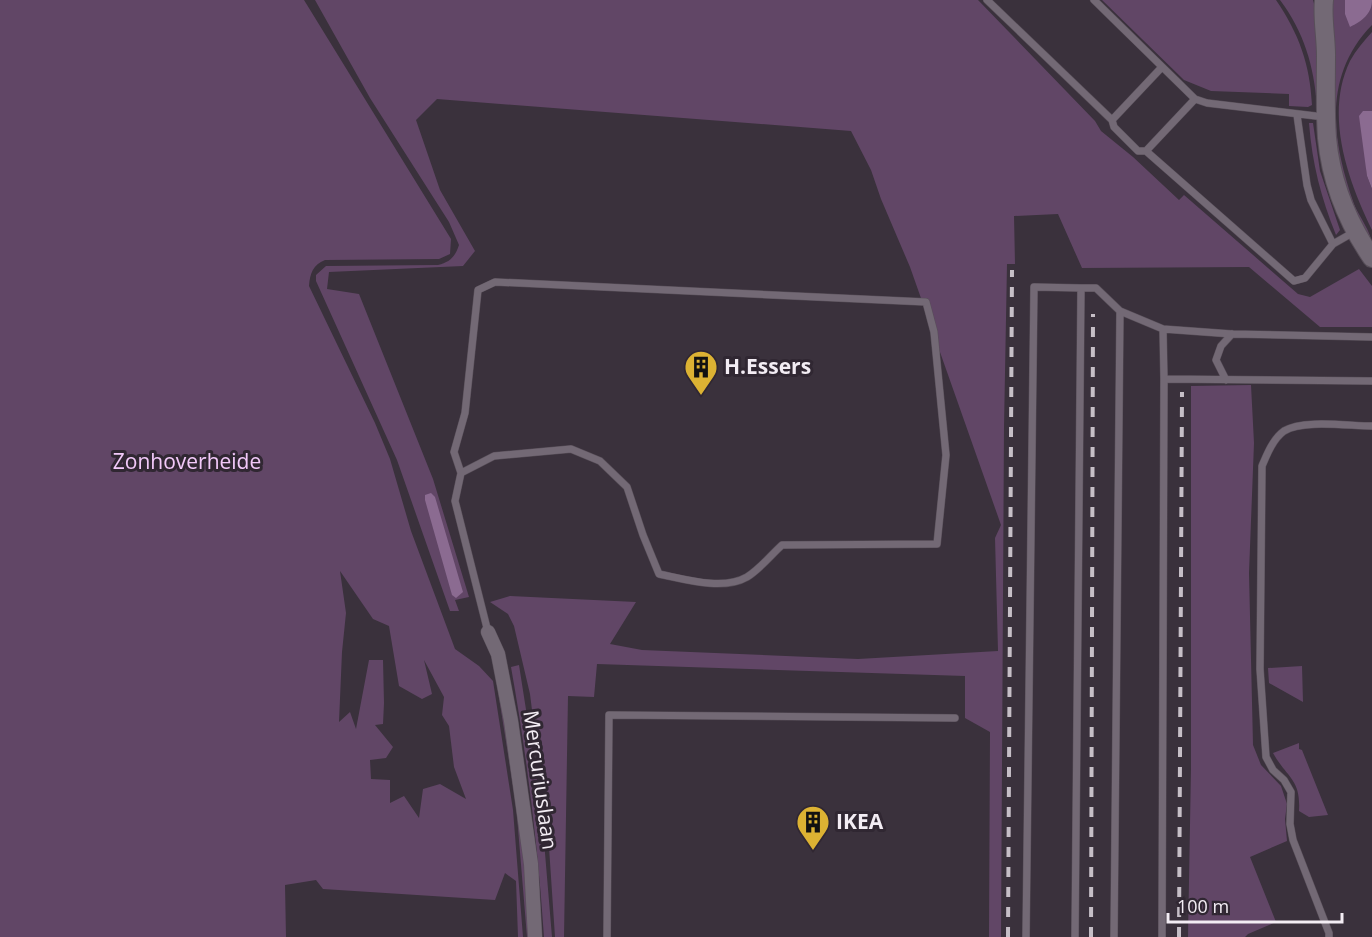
<svg xmlns="http://www.w3.org/2000/svg" width="1372" height="937" font-family="'Open Sans',sans-serif">
  <style>
    .green { fill: #614666; fill-rule: evenodd }
    .water { fill: #8b6b91 }
    .lines { fill: none; stroke-linecap: round; stroke-linejoin: round }
    .lane-casing { stroke: #584f59; stroke-width: 8 }
    .street-casing { stroke: #584f59; stroke-width: 15 }
    .secondary-casing { stroke: #584f59; stroke-width: 20 }
    .lane { stroke: #736975; stroke-width: 7 }
    .street { stroke: #736975; stroke-width: 14 }
    .secondary { stroke: #736975; stroke-width: 18 }
    .rail { stroke: #c6bfc7; stroke-width: 4; stroke-dasharray: 10 10; stroke-linecap: butt }
    .labels { text-anchor: middle; stroke-width: 6; stroke-linejoin: round; paint-order: stroke }
    .poi-label { font-size: 21px; font-weight: bold; fill: #f3edf4; stroke: #302732; text-anchor: start }
    .park-label { font-size: 21px; fill: #f2c9f9; stroke: #302732 }
    .street-label { font-size: 21px; fill: #f3edf4; stroke: #302732 }
  </style>
  <rect width="100%" height="100%" fill="#3a313c"/>
  <!-- green -->
  <path class="green" d="M0 0H304L451 239 450 254 439 259 325 260C313 265 310 273 309 286L375 423 390 459 411 531 455 649 479 666 493 681 513 810 523 937H518L516 881 505 873 495 900 323 889 316 880 285 885 286 937H0ZM340 571 373 619 389 626 399 686 422 699 432 694 424 660 444 697 442 715 449 726 454 767 466 799 440 784 423 789 419 818 404 796 390 803V780L371 779 370 760 386 758 393 747 375 725 383 724 384 703 383 660H369L356 729 350 712 339 722 342 652 346 613Z
    M315 0H978L1095 121 1101 131 1133 157 1179 200 1184 195 1298 294 1310 297 1359 269 1372 286V327H1320L1249 267 1082 268 1058 214 1014 216 1015 264H1007L1004 427 1001 937H989L990 732 965 718V676L597 664 594 697 568 696 564 937H555L549 847 530 694 514 626 508 614 490 602 510 596 636 602 610 644 642 650 858 659 998 651 995 538 1001 525 910 267 881 199 871 170 851 131 437 99 416 120 440 190 475 251 463 266 329 272 327 289 359 294 433 479 469 597 455 600 459 611H450L397 460 316 281V275L326 266 438 265C450 262 455 257 459 245L449 222 370 98Z
    M1102 0H1276C1299 34 1310 64 1312 105L1308 107 1289 106V94L1211 91 1184 80Z
    M1280 0H1313C1322 28 1317 76 1317 106 1314 66 1304 32 1280 0Z
    M1330 0H1372V25C1322 76 1332 142 1354 204 1359 217 1372 232 1372 246L1347 195 1336 152Z
    M1372 32V111H1363L1367 176 1372 189V230C1348 181 1324 115 1350 61 1356 50 1364 41 1372 32Z
    M1309 123H1313L1320 171 1340 230 1336 235C1321 198 1312 163 1309 123Z
    M1251 385 1254 443 1249 573 1253 745 1261 765 1281 786 1287 804 1285 819 1287 841 1250 857 1276 922 1248 934 1245 937H1188L1191 768V386Z
    M519 665 541 805 552 937H544C538 846 527 757 511 667Z
    M1302 666 1303 702 1269 683 1268 668Z
    M496 679 500 686 525 862 530 937H527L516 804Z
    M1299 743V749L1302 750 1328 815 1309 817 1299 811C1301 779 1287 778 1273 753Z"/>
  <!-- water -->
  <path class="water" d="M1345 0H1372C1372 14 1362 21 1350 27L1345 14Z
    M1363 111H1372V189L1367 176 1359 116Z
    M431 493 435 497 463 592 456 598 452 595 425 500V495Z"/>
  <g class="lines">
    <defs>
      <path id="lane" d="M987 0 1112 120 1114 127 1138 151H1146
        M1094 0 1195 99
        M1297 115 1307 185 1311 200 1333 244
        M1324 117 1207 103 1195 99 1146 151 1294 281 1305 278 1333 244 1354 232
        M1112 120 1162 67
        M1081 288H1096L1120 311
        M1163 329 1164 379
        M1226 380 1216 360 1221 346 1232 334
        M461 473 454 452 465 413 478 290 495 282 926 302 934 332 946 455 937 544 782 545C771 555 760 569 747 577 723 591 684 579 659 574L643 535 627 487 600 461 571 449 494 456 461 473 455 501 488 632
        M607 937 609 715 955 718
        M1026 937 1034 287 1081 288 1075 937
        M1114 937 1120 311 1163 329 1232 334 1372 337
        M1162 937 1164 379 1372 381
        M1329 937V933L1293 840 1290 824 1291 792 1284 780 1273 770 1266 757 1260 669 1262 466C1267 454 1273 439 1284 431 1303 419 1349 426 1372 426"/>
      <path id="street" d="M488 632 498 654 511 721 531 864 535 937"/>
      <path id="secondary" d="M1324 0C1322 18 1326 37 1326 55 1326 83 1325 111 1327 138 1331 181 1348 223 1372 258"/>
    </defs>
    <!-- lane casing -->
    <use href="#lane" class="lane-casing"/>
    <!-- street casing -->
    <use href="#street" class="street-casing"/>
    <!-- secondary casing -->
    <use href="#secondary" class="secondary-casing"/>
    <!-- lane -->
    <use href="#lane" class="lane"/>
    <!-- street -->
    <use href="#street" class="street"/>
    <!-- secondary -->
    <use href="#secondary" class="secondary"/>
    <!-- rail -->
    <path class="rail" d="M1008 937 1012 270
      M1091 937 1093 314
      M1179 937 1182 392"/>
  </g>
  <!-- icons -->
  <defs>
    <symbol id="building-pin" viewBox="-11 -11 22 30"><path d="M0 17L-7.5 6A9.5 9.5 0 1 1 7.5 6Z" fill="#dcb233" stroke="#302732"/><path d="M-4-6H4V6H1V3H-1V6H-4ZM-2.5-4.3h1.7v1.8h-1.7ZM.8-4.3h1.7v1.8H.8ZM-2.5-1h1.7V.8h-1.7ZM.8-1h1.7V.8H.8Z" fill="#111"/></symbol>
  </defs>
  <g fill-rule="evenodd">
    <use href="#building-pin" x="682" y="348" width="38" height="52"/>
    <use href="#building-pin" x="794" y="803" width="38" height="52"/>
  </g>
  <g class="labels">
    <!-- poi labels -->
    <g class="poi-label">
      <text x="724" y="374">H.Essers</text>
      <text x="836" y="829">IKEA</text>
    </g>
    <!-- park labels -->
    <g class="park-label">
      <text x="187" y="469">Zonhoverheide</text>
    </g>
    <!-- street labels -->
    <g class="street-label">
      <text transform="translate(540 780) rotate(82)" y="7">Mercuriuslaan</text>
    </g>
  </g>
  <!-- scale -->
  <path d="M1168 913v9h174v-9" fill="none" stroke="#f3edf4" stroke-width="3"/>
  <text x="1177" y="913" font-size="18" fill="#f3edf4" stroke="#302732" stroke-width="4.5" paint-order="stroke">100 m</text>
</svg>
